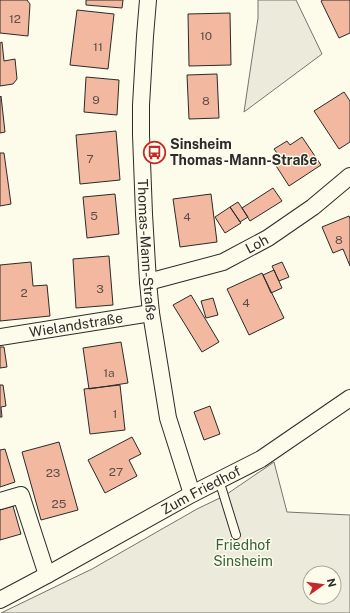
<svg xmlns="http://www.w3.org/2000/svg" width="350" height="613" font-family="'Public Sans',sans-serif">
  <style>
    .green { fill: #ecebdb; stroke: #74746e; fill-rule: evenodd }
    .building { fill: #f2b8a0; stroke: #2b2b2b }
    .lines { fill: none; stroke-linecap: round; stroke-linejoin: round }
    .service-casing { stroke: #2b2b2b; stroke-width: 10 }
    .minor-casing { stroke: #2b2b2b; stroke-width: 18 }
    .service { stroke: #fdfbea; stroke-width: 8 }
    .minor { stroke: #fdfbea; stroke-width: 16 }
    .labels { text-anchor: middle; stroke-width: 3; stroke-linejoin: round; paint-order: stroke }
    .number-label { font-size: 12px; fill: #5d4e48 }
    .poi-label { font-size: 14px; font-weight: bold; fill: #2b2b2b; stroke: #fdfbea; text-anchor: start }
    .street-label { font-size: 14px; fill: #2b2b2b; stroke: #fdfbea }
    .park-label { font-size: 14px; fill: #34623c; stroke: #fdfbea }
  </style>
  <rect width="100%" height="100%" fill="#fdfbea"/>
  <!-- green -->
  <path class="green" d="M258 0H296L322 54 244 112 258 18Z
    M274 462 287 512 350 515V613H1L92 569 197 509 224 496ZM310 573H334V597H310Z"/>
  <!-- building -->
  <path class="building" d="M0 0H27L30 4 28 36 0 33Z
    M86 0H123L122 8 86 5Z
    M323 0H350V33L339 38 321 1Z
    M77 10 114 14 108 69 70 65Z
    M230 13 231 65 189 66 188 14Z
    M2 42 4 61 15 59 17 79 13 84 0 86V43Z
    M217 74 219 118 189 119 187 75Z
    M86 77 119 80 117 115 84 112Z
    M344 92 350 101V142L339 149 314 111Z
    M1 96 5 132 0 133V97Z
    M116 131 120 180 80 184 76 135Z
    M302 137 321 165 289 186 273 161 280 157 274 149 287 141 290 145Z
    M0 153H4L11 204 0 206Z
    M273 188 282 201 250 221 242 208Z
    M115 194 119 234 87 238 83 197Z
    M211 194 217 242 180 247 173 199Z
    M238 202 248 217 240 222 230 207Z
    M230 207 241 223 225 233 215 217Z
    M349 216 350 219V266L343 249 333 253 322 227Z
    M109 256 113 305 76 308 73 259Z
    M31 262 33 286 47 285 50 316 0 321V265Z
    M282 262 289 277 279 281 272 266Z
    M274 270 282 288 271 293 263 275Z
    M262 273 284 318 249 335 227 289Z
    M191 295 219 342 202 352 173 305Z
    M213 298 218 315 206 318 201 301Z
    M121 342 128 383 89 389 83 348Z
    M0 347H4L7 367 0 368Z
    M0 385H3L6 406 1 407 2 417H0Z
    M120 385 125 430 90 434 84 389Z
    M210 406 220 434 204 440 194 412Z
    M132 437 141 454 129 460 137 476 105 493 88 460Z
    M59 442 78 510 41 520 22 452Z
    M5 449 15 482 0 487V450Z
    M13 506 21 534 0 540V510Z"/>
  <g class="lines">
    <defs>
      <path id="service" d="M219 480 236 535"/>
      <g id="minor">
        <path id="s1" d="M148 0 145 36 141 105V135L144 214 148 282 151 313 168 418 192 494"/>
        <path id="s2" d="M148 282 223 262 268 238 313 207 350 176"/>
        <path id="s3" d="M0 337 151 313"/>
        <path d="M0 501 21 495 47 575"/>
        <path id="s4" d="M0 600 47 575 192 494 261 459 350 398"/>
      </g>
    </defs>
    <!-- service casing -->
    <use href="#service" class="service-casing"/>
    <!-- minor casing -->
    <use href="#minor" class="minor-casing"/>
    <!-- service -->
    <use href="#service" class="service"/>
    <!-- minor -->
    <use href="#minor" class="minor"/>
  </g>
  <!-- icons -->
  <defs>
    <symbol id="bus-ring" viewBox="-11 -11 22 22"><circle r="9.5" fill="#fdfbea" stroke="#c62828" stroke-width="1.5"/><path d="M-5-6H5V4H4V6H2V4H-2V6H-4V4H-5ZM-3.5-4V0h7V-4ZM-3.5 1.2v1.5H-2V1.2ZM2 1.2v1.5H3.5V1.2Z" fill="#c62828"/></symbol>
  </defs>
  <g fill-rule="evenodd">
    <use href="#bus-ring" x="142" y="140" width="25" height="25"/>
  </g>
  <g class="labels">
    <!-- number labels -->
    <g class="number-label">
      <text x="15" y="23">12</text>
      <text x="206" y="40">10</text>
      <text x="98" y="51">11</text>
      <text x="96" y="104">9</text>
      <text x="206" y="105">8</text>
      <text x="90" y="163">7</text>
      <text x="94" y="220">5</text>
      <text x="187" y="221">4</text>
      <text x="339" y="244">8</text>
      <text x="100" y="293">3</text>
      <text x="24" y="297">2</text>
      <text x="246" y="307">4</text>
      <text x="109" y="377">1a</text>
      <text x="115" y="418">1</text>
      <text x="116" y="476">27</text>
      <text x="53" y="477">23</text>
      <text x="59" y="508">25</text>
    </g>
    <!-- poi labels -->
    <g class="poi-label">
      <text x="170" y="149">Sinsheim<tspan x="170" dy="16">Thomas-Mann-Straße</tspan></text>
    </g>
    <!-- street labels -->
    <g class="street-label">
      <text dy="5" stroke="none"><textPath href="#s2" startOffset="116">Loh</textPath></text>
      <text dy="5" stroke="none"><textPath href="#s1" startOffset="250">Thomas-Mann-Straße</textPath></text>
      <text dy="5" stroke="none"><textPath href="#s3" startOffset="77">Wielandstraße</textPath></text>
      <text dy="5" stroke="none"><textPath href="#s4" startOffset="229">Zum Friedhof</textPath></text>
    </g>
    <!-- park labels -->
    <g class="park-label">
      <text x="243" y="550">Friedhof<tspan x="243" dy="16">Sinsheim</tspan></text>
    </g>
  </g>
  <!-- north arrow -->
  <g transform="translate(322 585) rotate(76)"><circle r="19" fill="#fdfbea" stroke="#a9a89e"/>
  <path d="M0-3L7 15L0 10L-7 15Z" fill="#c62828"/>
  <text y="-6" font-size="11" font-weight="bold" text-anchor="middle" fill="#2b2b2b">N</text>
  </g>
</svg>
